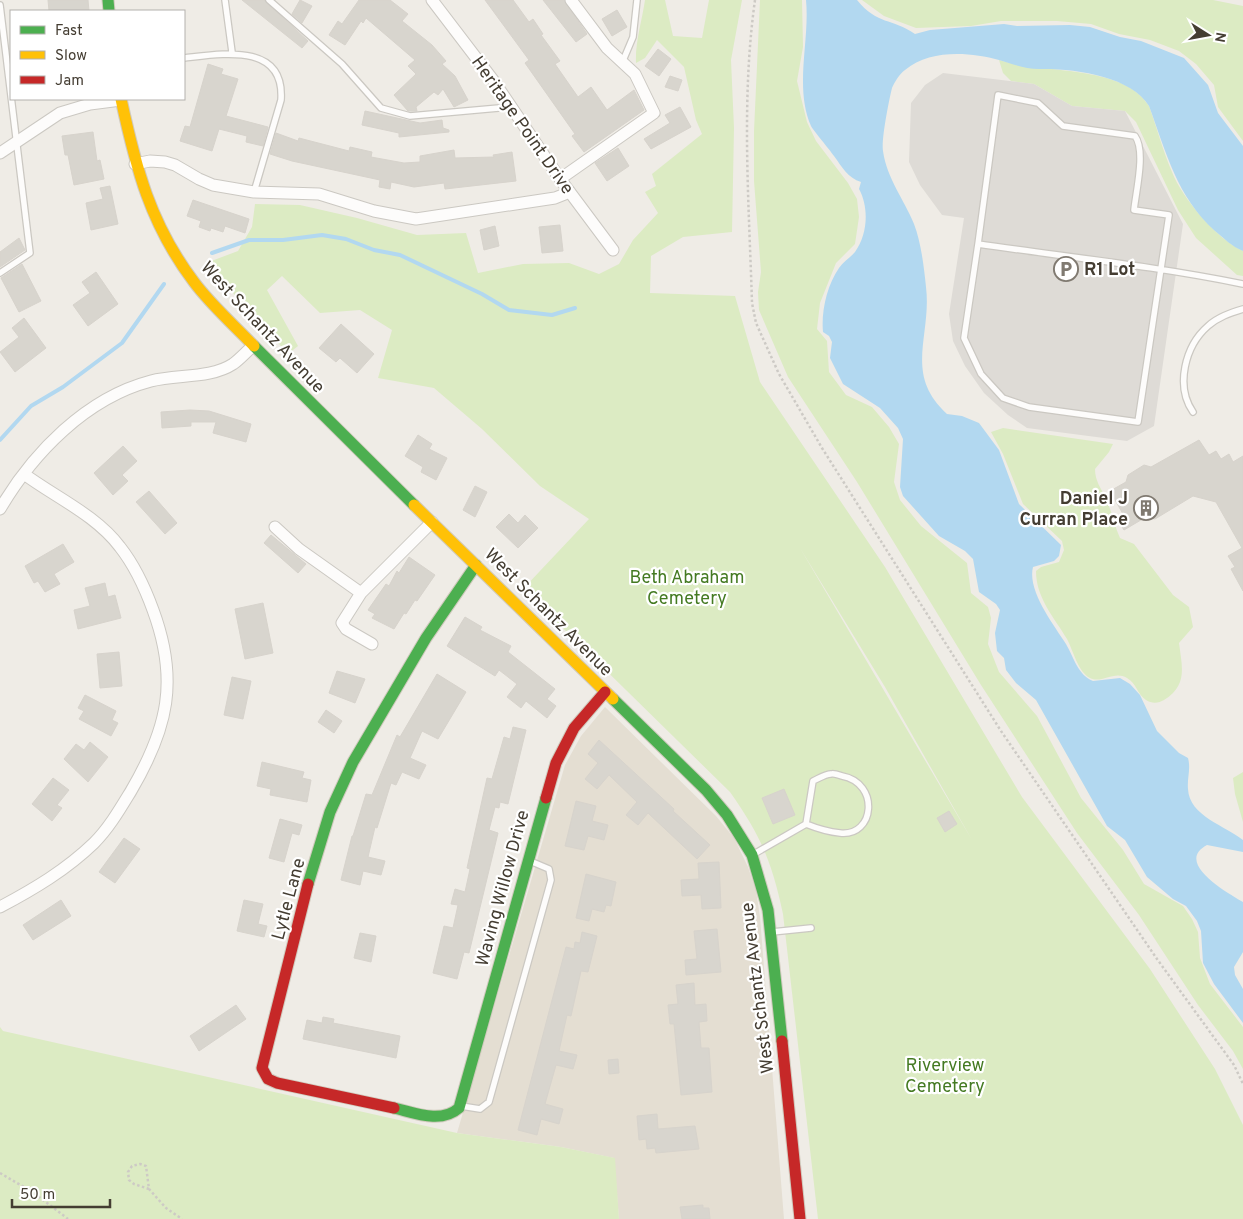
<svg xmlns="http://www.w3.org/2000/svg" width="1243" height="1219" font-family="Overpass,sans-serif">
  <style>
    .residential { fill: #e4ded2 }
    .green { fill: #dcebc3; fill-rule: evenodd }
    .parking { fill: #dedbd6 }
    .water { fill: #b2d8f0 }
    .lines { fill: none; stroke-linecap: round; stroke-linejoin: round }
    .stream { stroke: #b2d8f0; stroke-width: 4 }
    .building { fill: #d8d5ce; stroke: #d7d3cc }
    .lane-casing { stroke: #cbc8c2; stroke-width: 8 }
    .street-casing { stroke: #cbc8c2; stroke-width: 13 }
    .fast-casing { stroke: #d0cabd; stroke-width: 13 }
    .slow-casing { stroke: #d0cabd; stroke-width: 13 }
    .jam-casing { stroke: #d0cabd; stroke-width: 13 }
    .path { stroke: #cdcac5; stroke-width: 2.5; stroke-dasharray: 2.5 2.5; stroke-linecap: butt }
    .lane { stroke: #fdfcfb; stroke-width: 5.5 }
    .street { stroke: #fdfcfb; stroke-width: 11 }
    .fast { stroke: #4caf50; stroke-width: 11 }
    .slow { stroke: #ffc107; stroke-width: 11 }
    .jam { stroke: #c62828; stroke-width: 11 }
    .labels { text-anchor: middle; stroke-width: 4.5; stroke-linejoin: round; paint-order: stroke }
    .street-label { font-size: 18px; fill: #443d32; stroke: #fff }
    .poi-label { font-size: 18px; font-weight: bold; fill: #443d32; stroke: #fff; text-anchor: start }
    .park-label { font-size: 18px; fill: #447a22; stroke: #fff }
  </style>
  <rect width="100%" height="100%" fill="#efece6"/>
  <!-- residential -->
  <path class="residential" d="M605 707 716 816 734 838 748 867 756 891 760 917 784 1219H619L614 1158 561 1147 457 1133 565 765 581 736Z"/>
  <!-- green -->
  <path class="green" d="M645 0H665L673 36 702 38 709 0H742L731 60 734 128 732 232 683 237 651 256 650 293 735 296 760 382 885 567 1022 797 1150 969 1215 1069 1243 1125V1219H818L783 914C772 862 761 836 730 792L523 589 589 519 540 486 482 429 434 388 378 378 392 330 360 310 320 313 282 276 267 290 298 346 288 354 206 263 238 251 252 227 255 204 300 205 357 218 417 235 466 233 478 273 523 264 569 263 599 274 619 264 633 240 658 213 645 192 656 186 652 174 702 134 696 120 684 67 657 40 645 58 636 63C635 42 642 21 645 0ZM800 548 885 687 972 840Z
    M760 0H802L803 47 797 81 807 122 816 141 848 183 857 199 859 217 855 244 836 263 820 303 817 329 827 341 829 372 846 395 872 407 889 427 899 444 894 482 900 500 921 526 967 563 971 593 988 607 991 618 988 644 999 672 1037 716 1081 798 1123 850 1144 884 1183 906 1192 919 1198 932 1200 958 1210 984 1243 1027V1069L1233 1051 1198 1005 1139 915 1077 833 981 685 857 482 788 377 759 310 758 292 761 272 754 181V131Z
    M862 0H1213L1243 6V141L1218 107 1214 85 1196 64 1179 51 1150 40 1119 34 1091 24 1057 21H1001L971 26 916 28 884 16Z
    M999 60C1042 74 1124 64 1149 106 1157 128 1163 151 1172 172 1182 198 1218 240 1243 251V276L1237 275 1196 238 1178 210 1136 122 1125 111 1072 106 1034 84 1011 81 1003 73Z
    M1003 428 1113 444 1109 452 1095 469C1095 481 1101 488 1106 499 1112 511 1114 525 1120 538L1134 544 1173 595 1189 607 1193 627 1179 643C1182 667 1188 685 1164 700 1159 703 1152 704 1146 700 1138 695 1136 683 1127 678 1114 670 1102 684 1090 678 1078 672 1073 650 1067 639 1054 617 1036 598 1036 571L1041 567 1059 562 1064 550 1062 541 1023 504 1003 454 991 432Z
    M1243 772V822L1235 794 1233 778Z
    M0 1027 3 1031 457 1133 561 1147 615 1158 619 1219H0Z"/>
  <!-- parking -->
  <path class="parking" d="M943 73 1034 84 1072 106 1125 111 1183 224 1154 426 1127 441 1027 428 1008 415 984 393 965 366 953 341 949 314 964 218 942 215 920 185 909 162 911 103 925 85Z"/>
  <!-- water -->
  <path class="water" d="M806 0H857C877 25 892 18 915 34L930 30 1004 24 1017 26 1070 25 1090 27 1120 37 1141 41 1184 58 1208 85 1218 113 1243 146V251C1231 246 1225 239 1215 231 1177 197 1166 152 1149 106 1131 76 1073 68 1039 69 1025 69 1013 64 999 60 970 52 930 49 905 70 900 73 894 83 892 88 889 100 881 140 883 151 887 179 904 199 914 224 921 242 924 267 926 287 932 336 903 374 947 414L962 416 979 423 999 450 1019 504 1061 545 1059 556 1054 561 1033 567C1027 591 1054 625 1066 644 1074 658 1078 675 1093 681L1120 678 1130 684 1140 695 1157 731 1179 753 1188 758C1191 769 1187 778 1188 789 1189 816 1226 826 1243 840V852L1207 845C1173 863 1230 894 1243 902V952L1234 967 1235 975 1243 989V1023L1214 984 1203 963 1201 931 1197 921 1186 906 1173 899 1147 877 1125 840 1107 826 1036 700 1016 683 1006 670 1004 658 997 651 995 633 1000 610 996 604 979 592 973 559 965 551 939 536 903 496 900 487 903 439 898 428 880 408 843 384 830 358 832 342 829 336 823 332C821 312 827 285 839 268 843 262 850 258 855 252 868 234 869 207 859 189L861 182C848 178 842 167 834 156 830 150 813 130 811 126 794 87 810 41 806 0Z"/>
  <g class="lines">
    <!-- stream -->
    <path class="stream" d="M212 253 249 240H283L322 235 346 239 374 250 400 255 482 294 509 310 552 315 575 308
      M0 440 31 406 63 387 122 343 164 284"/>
  </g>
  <!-- building -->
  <path class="building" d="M48 0H88L89 11H49Z
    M242 0H264L308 41 302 48Z
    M300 0 312 6 302 23 292 14Z
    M359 0H390L408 14 402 21 432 45 446 61 442 64 455 76 468 100 454 107 443 89 438 95 434 92 416 107 417 111H408L394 95 416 74 408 66 415 60 366 18 363 23 361 21 345 45 329 35 338 21 342 24Z
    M485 0H513L529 22 533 19 543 34 541 35 560 61 555 64 578 97 591 87 607 110 634 90 644 110 584 152 572 136 575 134 525 63 529 60Z
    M543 0H564L587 34 576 42Z
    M617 10 627 27 612 36 602 19Z
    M658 49 671 59 659 76 645 66Z
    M208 64 223 69 221 74 238 79 226 116 268 127 263 146 246 142 247 136 219 129 212 151 180 141 185 126 190 127Z
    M670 76 682 80 678 91 665 87Z
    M680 107 691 127 651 149 644 139 670 123 665 115Z
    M365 111 420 123 442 120 443 128 449 130V132L399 137V133L362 125Z
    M93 132 97 161 100 160 104 179 74 185 68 155H65L62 136Z
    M276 133 298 141 299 138 349 151 350 147 372 152 371 157 404 163 420 162V156L454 150 455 158 494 157 493 155 512 152 516 181 445 189 444 183 414 187 391 182 390 189 379 187 380 180 292 161 270 154Z
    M618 148 629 166 607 181 595 163Z
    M110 186 118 224 91 230 86 203 103 199 100 188Z
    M193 200 249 219 245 233 225 226 223 232 211 228 210 231 199 227 201 221 187 216Z
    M560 225 563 251 542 253 539 227Z
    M495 226 499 246 484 250 480 230Z
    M19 238 25 250 0 267V252Z
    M22 264 41 301 19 312 1 278Z
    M96 272 118 304 88 326 73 305 90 293 82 282Z
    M24 318 46 348 15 372 0 352 19 337 12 328Z
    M341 324 374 354 357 373 340 358 336 362 319 348Z
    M190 410 209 411 251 424 246 442 213 433 216 422H191V426L162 428 161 412Z
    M418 435 432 444 429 449 447 458 436 480 421 472 423 467 405 456Z
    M1199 440 1209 455 1216 451 1221 459 1229 454 1233 462 1243 456V591L1231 569 1235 567 1228 556 1242 548 1216 502 1193 496 1155 519 1146 517 1124 530 1116 517 1123 514 1110 491 1126 482 1128 475 1144 465 1151 467Z
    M123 446 137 461 122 475 128 481 113 495 94 473Z
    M475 486 487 492 475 517 463 510Z
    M149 491 177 523 165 534 136 502Z
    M509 514 518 523 525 515 538 528 518 548 496 527Z
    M271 535 306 564 298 573 264 543Z
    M63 544 74 562 54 574 60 584 45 592 38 581 34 583 25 566Z
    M409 557 435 575 417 601 415 600 406 614 404 613 394 629 372 618 375 614 368 610 386 584 389 586 397 571 399 573Z
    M105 583 108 597 115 595 121 618 78 629 74 610 90 606 85 588Z
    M263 603 273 653 245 659 235 609Z
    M465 617 482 627 480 630 511 646 508 652 555 689 547 699 556 706 547 718 526 701 521 708 507 697 517 684 499 670 495 676 447 646Z
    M119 652 122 686 100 688 97 654Z
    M337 671 365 679 355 703 329 693Z
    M437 674 466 692 438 739 422 731 410 758 426 765 419 779 402 772 396 785 391 783 377 828 375 827 368 857 385 861 381 875 363 871 360 885 341 880 352 836H353L366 794 372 795 397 735 400 737Z
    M232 677 251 681 243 719 224 715Z
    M85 695 116 711 112 720 118 723 111 736 79 719 84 711 78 708Z
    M326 710 342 721 334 733 318 722Z
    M513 727 526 730 508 804 500 802 499 808 495 807 489 830 498 833 469 953 464 952 457 979 433 973 444 926 453 928 458 905 451 904 455 889 465 892 470 869 467 868 487 778 492 779 504 737 510 739Z
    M599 740 674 809 673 811 710 845 697 859 648 813 638 825 626 815 637 802 609 775 597 789 585 779 598 763 588 754Z
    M90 742 108 757 88 782 64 759 76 744 84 750Z
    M262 762 304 772 302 778 311 780 307 802 270 795 271 789 257 786Z
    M53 778 69 790 57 805 62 808 52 821 32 804Z
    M784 789 795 815 773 824 762 798Z
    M576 801 596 806 592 821 608 825 604 840 588 836 584 850 565 846Z
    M949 811 957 824 945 832 937 818Z
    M280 819 302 825 299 835 292 833 284 862 269 858Z
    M124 838 140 849 115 883 99 872Z
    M719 862 721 908 702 909 701 895 682 896 681 880 699 879 698 863Z
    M586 874 616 882 611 906 606 905 604 912 592 909 589 921 576 918Z
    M61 900 71 916 33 940 23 925Z
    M244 900 263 904 258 924 267 926 264 937 237 931Z
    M717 929 721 972 686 975 685 960 697 959 694 931Z
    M582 932 597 936 588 972 581 971 571 1016 567 1015 559 1051 577 1055 573 1069 556 1065 545 1104 563 1109 559 1124 541 1119 537 1135 518 1130 566 947 574 949 575 942 580 943Z
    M360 933 376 936 371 962 354 958Z
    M694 983 695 1005 706 1004 707 1021 699 1022 701 1048H709L712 1092 681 1095 674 1024H670L668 1005 678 1004 676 985Z
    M236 1005 246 1019 199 1051 190 1036Z
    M323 1017 334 1019 333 1023 400 1036 396 1058 303 1039 307 1020 322 1023Z
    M618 1059 619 1073 609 1074 608 1060Z
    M657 1114 658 1129 695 1126 699 1149 656 1153 655 1148 647 1149 646 1139 639 1140 637 1116Z
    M703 1205V1208H709L710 1219H682L680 1207Z"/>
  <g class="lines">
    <defs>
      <path id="lane" d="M225 0 232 52
        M269 0 342 64 381 108 410 116 511 107
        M0 5 30 253 0 273
        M184 58C221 54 285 42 281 100L254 192
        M622 63 633 37 637 0
        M978 244 998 95 1038 103 1063 126 1135 136C1146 151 1136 191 1134 210L1169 215 1138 422 1029 407 1003 398 981 374 964 338 978 244C1067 257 1155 266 1243 284
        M1193 412C1175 386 1185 346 1208 326 1218 317 1230 313 1243 309
        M754 854 806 824C816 828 829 832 840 833 875 837 880 783 842 776 839 775 834 773 831 774 825 774 818 779 813 781L806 824
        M772 932 811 928
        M461 1106 480 1109 489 1102 551 880 549 869 530 861"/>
      <path id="street" d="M432 0 493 80 560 179 613 250
        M0 153 60 113 90 104 121 100
        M135 164 150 161 165 162 175 165 199 179 213 185 254 192 319 194 374 211 416 219 555 198 570 192
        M560 179 654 113 635 74 607 48 571 0
        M0 509C33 453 86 398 151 381 177 374 210 379 233 364 240 359 246 352 253 346
        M275 527 299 549 361 593 432 522
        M361 593 342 623 346 629 372 644
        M0 907C34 889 66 870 94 843 109 828 120 809 131 791 168 728 179 680 153 610 145 588 135 566 120 547 96 515 55 497 24 474"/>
      <path id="fast" d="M108 0 109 11
        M254 346 414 505
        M613 699 706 790 727 815 752 855 768 910 782 1041
        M308 884 330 812 353 762 426 638 476 565
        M394 1108C415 1113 441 1124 459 1108L546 798"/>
      <path id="slow" d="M121 99C136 168 150 224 194 282 211 305 234 325 254 346
        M414 505 613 699"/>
      <path id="jam" d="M546 798 556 763 574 728 605 692
        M308 884 262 1068 268 1079 277 1083 394 1108
        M782 1041 800 1219"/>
    </defs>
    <!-- lane casing -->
    <use href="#lane" class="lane-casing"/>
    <!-- street casing -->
    <use href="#street" class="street-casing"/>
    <!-- fast casing -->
    <use href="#fast" class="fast-casing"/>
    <!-- slow casing -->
    <use href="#slow" class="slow-casing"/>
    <!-- jam casing -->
    <use href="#jam" class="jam-casing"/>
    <!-- path -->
    <path class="path" d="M755 0C741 100 749 203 752 303L756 323 779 374 822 448 1001 731 1157 959 1234 1065 1243 1084
      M0 1173 34 1193 68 1219
      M149 1189 134 1184 129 1180 128 1172 132 1166 140 1164 146 1166 149 1189 166 1208 182 1219"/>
    <!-- lane -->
    <use href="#lane" class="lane"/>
    <!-- street -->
    <use href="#street" class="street"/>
    <!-- fast -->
    <use href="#fast" class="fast"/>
    <!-- slow -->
    <use href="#slow" class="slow"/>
    <!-- jam -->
    <use href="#jam" class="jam"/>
  </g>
  <!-- icons -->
  <defs>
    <symbol id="parking-ring" viewBox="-11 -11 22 22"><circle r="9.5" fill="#fff" stroke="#807a71" stroke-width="1.5"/><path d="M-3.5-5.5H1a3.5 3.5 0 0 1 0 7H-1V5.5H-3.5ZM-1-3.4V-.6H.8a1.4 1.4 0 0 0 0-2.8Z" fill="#807a71"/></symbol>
    <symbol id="building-ring" viewBox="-11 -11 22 22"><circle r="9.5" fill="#fff" stroke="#807a71" stroke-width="1.5"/><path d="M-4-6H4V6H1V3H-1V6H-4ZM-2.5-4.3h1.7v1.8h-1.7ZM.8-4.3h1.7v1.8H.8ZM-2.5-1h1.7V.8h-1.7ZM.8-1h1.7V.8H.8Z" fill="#807a71"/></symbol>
  </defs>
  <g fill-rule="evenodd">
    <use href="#parking-ring" x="1052" y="255" width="28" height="28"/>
    <use href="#building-ring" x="1132" y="494" width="28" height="28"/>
  </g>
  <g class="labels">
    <!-- street labels -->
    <g class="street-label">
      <text transform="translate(523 125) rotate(55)" y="6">Heritage Point Drive</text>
      <text transform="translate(263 327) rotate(47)" y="6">West Schantz Avenue</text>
      <text transform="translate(549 612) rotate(45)" y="6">West Schantz Avenue</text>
      <text transform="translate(502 888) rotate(-75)" y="6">Waving Willow Drive</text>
      <text transform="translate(288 899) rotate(-75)" y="6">Lytle Lane</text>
      <text transform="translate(757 988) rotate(-97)" y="6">West Schantz Avenue</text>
    </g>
    <!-- poi labels -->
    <g class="poi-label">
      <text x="1084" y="275">R1 Lot</text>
      <text x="1128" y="504" text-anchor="end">Daniel J<tspan x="1128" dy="21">Curran Place</tspan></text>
    </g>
    <!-- park labels -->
    <g class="park-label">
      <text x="687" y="583">Beth Abraham<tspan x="687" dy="21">Cemetery</tspan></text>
      <text x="945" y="1071">Riverview<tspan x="945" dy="21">Cemetery</tspan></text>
    </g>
  </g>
  <!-- legend -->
  <rect x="10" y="10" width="175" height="90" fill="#ffffff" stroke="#b4b1ad"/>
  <rect x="20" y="26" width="25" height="8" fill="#4caf50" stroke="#b4b1ad"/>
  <text x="55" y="35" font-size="15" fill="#443d32">Fast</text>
  <rect x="20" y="51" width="25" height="8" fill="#ffc107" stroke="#b4b1ad"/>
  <text x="55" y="60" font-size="15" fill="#443d32">Slow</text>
  <rect x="20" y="76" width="25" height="8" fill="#c62828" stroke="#b4b1ad"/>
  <text x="55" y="85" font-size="15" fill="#443d32">Jam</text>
  <!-- north arrow -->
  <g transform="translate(1208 35) rotate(101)" stroke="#ffffff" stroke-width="4" paint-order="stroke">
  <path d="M0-4L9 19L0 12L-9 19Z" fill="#443d32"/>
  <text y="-8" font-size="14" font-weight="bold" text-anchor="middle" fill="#443d32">N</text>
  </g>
  <!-- scale -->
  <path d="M12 1199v8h98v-8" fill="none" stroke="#443d32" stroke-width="2.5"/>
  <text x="20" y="1199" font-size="15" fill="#443d32" stroke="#ffffff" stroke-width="4" paint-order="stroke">50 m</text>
</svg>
